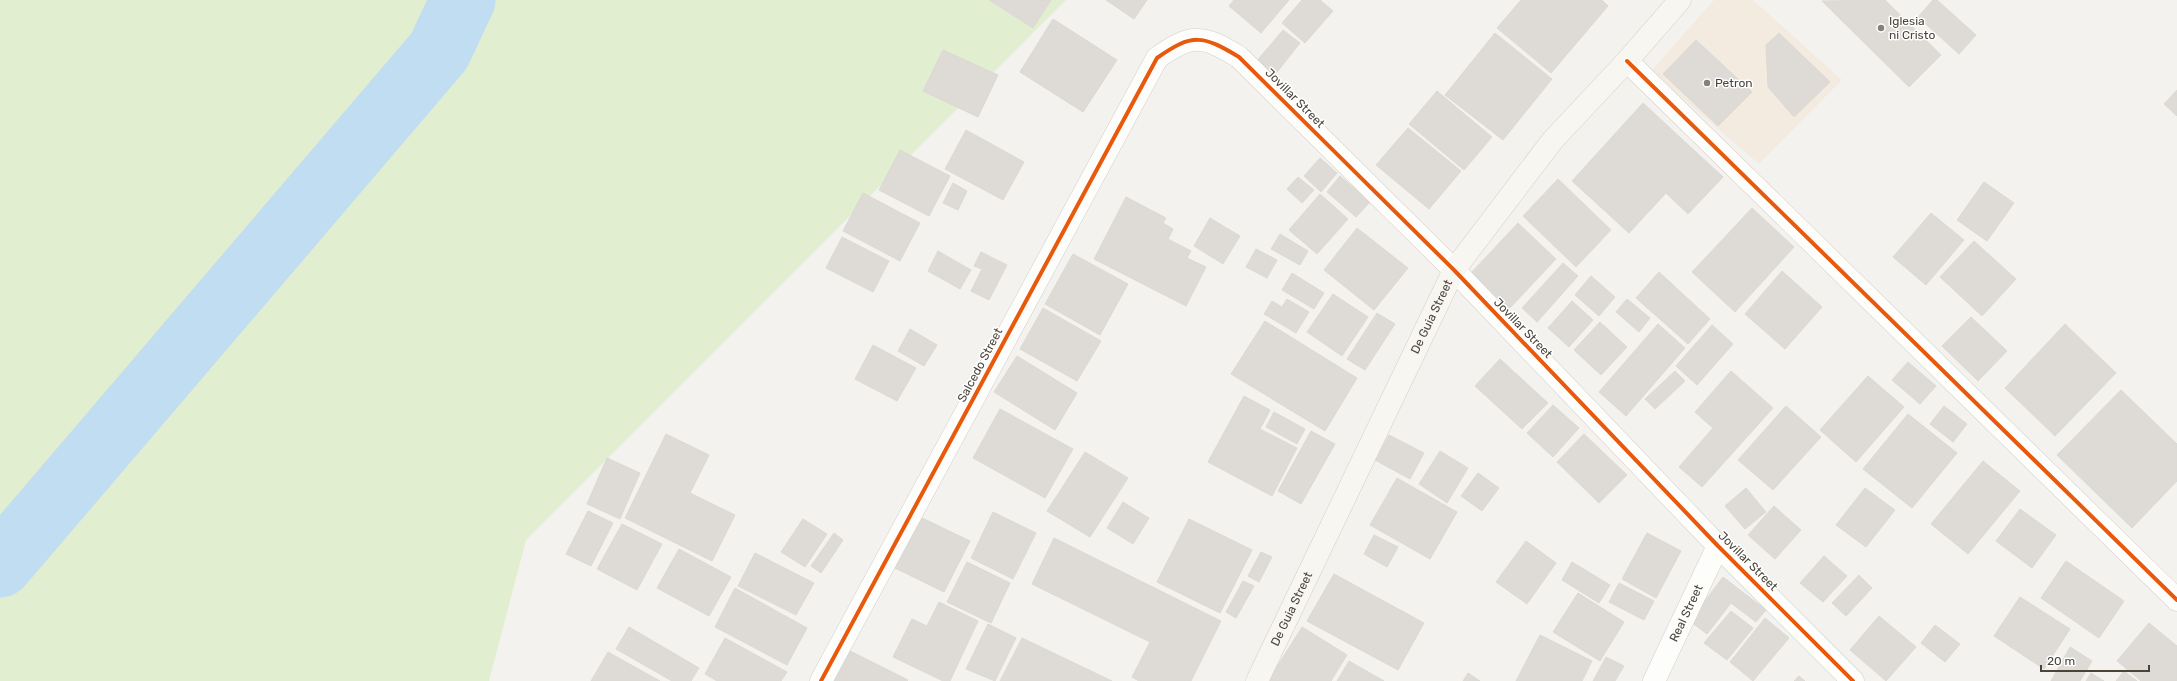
<svg xmlns="http://www.w3.org/2000/svg" width="2177" height="681" font-family="Rubik,sans-serif">
  <style>
    .commercial { fill: #f3ebdf }
    .green { fill: #e1eecf }
    .lines { fill: none; stroke-linecap: round; stroke-linejoin: round }
    .river { stroke: #c0ddf1; stroke-width: 65 }
    .building { fill: #dedbd6; stroke: #dcd9d4 }
    .minor-casing { stroke: #d2d0cb; stroke-width: 23 }
    .secondary-casing { stroke: #d3cfc5; stroke-width: 23 }
    .minor { stroke: #fdfdfc; stroke-width: 22 }
    .secondary { stroke: #f7f6f1; stroke-width: 22 }
    .cycleway-casing { stroke: #fff; stroke-width: 6 }
    .cycleway { stroke: #e8590c; stroke-width: 4 }
    .poi-dot { fill: #868178; stroke: #fff; stroke-width: 1.5 }
    .labels { text-anchor: middle; stroke-width: 3; stroke-linejoin: round; paint-order: stroke }
    .poi-label { font-size: 12px; fill: #4b4439; stroke: #fff; text-anchor: start }
    .street-label { font-size: 12px; fill: #4b4439; stroke: #fff }
  </style>
  <rect width="100%" height="100%" fill="#f4f2ee"/>
  <!-- commercial -->
  <path class="commercial" d="M1714 0H1753L1842 80 1759 164 1651 71Z"/>
  <!-- green -->
  <path class="green" d="M0 0H1066L526 540 489 681H0Z"/>
  <g class="lines">
    <!-- river -->
    <path class="river" d="M0 565 439 51 463 0"/>
  </g>
  <!-- building -->
  <path class="building" d="M989 0H1051L1033 28Z
    M1106 0H1147L1134 19Z
    M1234 0H1289L1261 33 1229 6Z
    M1302 0H1320L1333 11 1305 43 1282 23Z
    M1521 0H1602L1608 6 1551 73 1497 28Z
    M1885 0 1941 55 1909 87 1822 1Z
    M1933 0H1937L1976 35 1959 54 1918 17Z
    M1053 19 1117 60 1083 112 1020 72Z
    M1283 30 1300 43 1273 77 1255 63Z
    M1495 33 1552 79 1503 140 1445 95Z
    M1779 33 1830 82 1794 117 1768 87 1766 45Z
    M1696 40 1752 92 1718 126 1663 74Z
    M943 50 998 75 978 117 923 91Z
    M2177 90V116L2164 104Z
    M1437 91 1492 137 1464 170 1409 124Z
    M1643 103 1723 177 1688 214 1666 193 1629 233 1572 181Z
    M1408 128 1461 171 1429 209 1376 165Z
    M966 130 1024 162 1003 200 945 169Z
    M900 150 950 176 929 216 879 190Z
    M1320 158 1337 173 1321 192 1304 176Z
    M1340 176 1370 202 1356 217 1327 192Z
    M1298 177 1314 190 1302 203 1287 189Z
    M1558 179 1611 230 1576 267 1523 216Z
    M1984 182 2014 203 1987 241 1957 220Z
    M953 183 967 191 958 210 943 203Z
    M863 193 920 223 900 261 843 231Z
    M1320 194 1348 219 1317 254 1289 230Z
    M1126 197 1166 218 1163 223 1173 229 1168 239 1191 251 1187 258 1206 267 1186 306 1094 259Z
    M1752 208 1794 247 1735 312 1692 272Z
    M1931 213 1964 240 1926 285 1893 257Z
    M1210 218 1240 236 1223 264 1194 246Z
    M1518 223 1556 259 1508 310 1470 274Z
    M1357 228 1408 268 1374 310 1324 270Z
    M1280 234 1308 251 1300 265 1271 249Z
    M842 237 889 261 873 292 826 268Z
    M1974 241 2016 279 1982 316 1940 277Z
    M1256 249 1277 260 1267 278 1246 267Z
    M938 251 971 270 960 289 928 271Z
    M981 252 1007 265 989 300 971 291 982 269 974 266Z
    M1073 254 1128 284 1100 335 1045 304Z
    M1563 263 1578 276 1537 322 1522 308Z
    M1782 271 1822 307 1785 349 1745 314Z
    M1659 272 1710 319 1688 344 1636 298Z
    M1292 273 1324 293 1314 309 1282 290Z
    M1591 276 1615 297 1599 316 1575 295Z
    M1333 294 1368 317 1342 356 1307 332Z
    M1287 299 1309 312 1296 333 1264 314 1272 301 1282 307Z
    M1627 299 1650 318 1639 332 1616 312Z
    M1572 301 1593 320 1569 347 1548 328Z
    M1043 308 1101 341 1077 381 1020 349Z
    M1377 313 1395 324 1365 370 1347 359Z
    M1971 317 2007 351 1978 381 1942 346Z
    M1265 321 1357 378 1325 431 1231 374Z
    M1600 322 1627 347 1601 375 1574 350Z
    M1658 324 1685 348 1626 416 1599 392Z
    M2065 324 2116 373 2055 436 2005 388Z
    M1712 325 1733 344 1697 385 1676 366Z
    M910 329 937 345 924 366 898 351Z
    M873 345 916 368 897 401 855 379Z
    M1017 356 1077 393 1055 430 994 392Z
    M1500 359 1548 403 1522 429 1475 386Z
    M1908 362 1936 386 1920 404 1892 380Z
    M1675 371 1685 381 1655 409 1645 399Z
    M1731 371 1773 408 1702 487 1679 467 1713 428 1695 412Z
    M1868 376 1904 407 1856 462 1820 430Z
    M2121 390 2177 444V481L2132 528 2057 455Z
    M1244 396 1270 410 1260 429 1297 448 1272 496 1208 462Z
    M1553 405 1579 428 1553 457 1527 433Z
    M1786 406 1821 437 1773 490 1738 460Z
    M1944 406 1967 424 1953 442 1930 424Z
    M1000 409 1073 449 1045 498 973 458Z
    M1274 412 1305 429 1297 444 1266 427Z
    M1908 414 1957 453 1912 508 1863 469Z
    M1311 431 1335 444 1301 504 1278 491Z
    M666 434 709 455 690 493 735 515 712 561 625 518Z
    M1584 434 1627 475 1599 503 1557 462Z
    M1389 435 1424 453 1410 479 1375 460Z
    M1440 451 1468 468 1447 503 1419 484Z
    M1085 452 1128 478 1090 537 1047 511Z
    M607 458 640 473 620 519 587 504Z
    M1983 461 2020 491 1968 554 1931 524Z
    M1478 473 1499 488 1482 511 1461 496Z
    M1397 478 1457 512 1430 559 1370 525Z
    M1746 488 1766 512 1745 529 1725 506Z
    M1865 488 1895 510 1866 547 1836 525Z
    M1123 502 1149 518 1133 544 1107 528Z
    M1774 506 1801 530 1775 559 1748 535Z
    M2020 509 2056 535 2032 568 1996 541Z
    M588 511 613 523 591 566 566 554Z
    M993 512 1036 533 1013 579 971 558Z
    M918 516 970 541 944 592 893 567Z
    M803 519 827 534 805 567 781 552Z
    M1189 519 1252 550 1220 613 1157 582Z
    M622 524 662 544 637 590 597 569Z
    M834 533 843 540 821 573 811 566Z
    M1647 533 1681 551 1656 598 1622 579Z
    M1374 535 1398 547 1387 567 1364 554Z
    M1054 538 1221 621 1191 681H1139L1132 677 1150 642 1032 584Z
    M1526 541 1556 563 1527 604 1496 582Z
    M679 549 731 577 709 616 657 588Z
    M1261 552 1272 557 1259 582 1248 576Z
    M755 553 814 583 796 615 738 586Z
    M1824 556 1847 576 1823 602 1800 583Z
    M2066 561 2124 601 2099 638 2041 598Z
    M967 562 1010 583 991 623 947 602Z
    M1572 562 1610 585 1599 603 1562 580Z
    M1334 574 1424 623 1398 670 1307 621Z
    M1859 575 1872 588 1846 616 1832 603Z
    M1723 577 1766 610 1756 622 1731 603 1707 634 1690 621Z
    M1243 581 1254 586 1236 618 1226 612Z
    M1619 583 1654 601 1644 620 1609 602Z
    M735 588 807 628 787 665 715 627Z
    M1578 593 1624 622 1600 661 1553 632Z
    M2020 597 2070 629 2044 669 1994 636Z
    M939 602 978 621 950 681H943L893 657 912 619 927 626Z
    M1731 611 1753 628 1727 660 1704 643Z
    M1879 616 1916 647 1886 681 1850 650Z
    M1765 618 1789 638 1753 681 1730 662Z
    M2149 623 2177 646V681H2141L2117 661Z
    M988 624 1016 638 995 681 966 669Z
    M1935 625 1960 644 1945 662 1921 643Z
    M629 627 699 668 691 681H672L616 649Z
    M1302 627 1347 655 1331 681H1268Z
    M1540 635 1592 661 1582 681H1516Z
    M725 638 787 672 781 681H717L705 674Z
    M1022 638 1112 681H1000Z
    M2070 647 2092 661 2080 681H2051Z
    M848 650 908 680 907 681H832Z
    M608 652 660 681H591Z
    M1606 657 1624 666 1615 681H1593Z
    M1349 661 1384 681H1337Z
    M2124 671 2137 681H2116Z
    M1468 673 1480 681H1463Z
    M2091 673 2104 681H2086Z
    M1799 676 1805 681H1794Z"/>
  <g class="lines">
    <defs>
      <g id="minor">
        <path d="M1627 61 2177 600"/>
        <path d="M821 681 1157 58C1192 33 1203 35 1239 57L1454 270 1718 546 1853 681"/>
        <path id="s1" d="M1654 681 1718 546"/>
      </g>
      <g id="secondary">
        <path id="s2" d="M1257 681 1454 270 1552 141 1627 61 1680 0"/>
      </g>
    </defs>
    <!-- minor casing -->
    <use href="#minor" class="minor-casing"/>
    <!-- secondary casing -->
    <use href="#secondary" class="secondary-casing"/>
    <!-- minor -->
    <use href="#minor" class="minor"/>
    <!-- secondary -->
    <use href="#secondary" class="secondary"/>
    <defs>
      <path id="cycleway" d="M1627 61 2177 600
        M821 681 1157 58C1192 33 1203 35 1239 57L1454 270 1718 546 1853 681"/>
    </defs>
    <!-- cycleway casing -->
    <use href="#cycleway" class="cycleway-casing"/>
    <!-- cycleway -->
    <use href="#cycleway" class="cycleway"/>
  </g>
  <!-- markers -->
  <g class="poi-dot">
    <circle cx="1881" cy="28" r="4"/>
    <circle cx="1707" cy="83" r="4"/>
  </g>
  <g class="labels">
    <!-- poi labels -->
    <g class="poi-label">
      <text x="1889" y="25">Iglesia<tspan x="1889" dy="14">ni Cristo</tspan></text>
      <text x="1715" y="87">Petron</text>
    </g>
    <!-- street labels -->
    <g class="street-label">
      <text transform="translate(1295 98) rotate(45)" y="4">Jovillar Street</text>
      <text dy="4" stroke="none"><textPath href="#s2" startOffset="404">De Guia Street</textPath></text>
      <text transform="translate(1523 328) rotate(46)" y="4">Jovillar Street</text>
      <text transform="translate(980 365) rotate(-62)" y="4">Salcedo Street</text>
      <text transform="translate(1748 561) rotate(45)" y="4">Jovillar Street</text>
      <text dy="4" stroke="none"><textPath href="#s2" startOffset="80">De Guia Street</textPath></text>
      <text dy="4" stroke="none"><textPath href="#s1" startOffset="75">Real Street</textPath></text>
    </g>
  </g>
  <!-- scale -->
  <path d="M2041 665v6h108v-6" fill="none" stroke="#4b4439" stroke-width="2"/>
  <text x="2047" y="665" font-size="12" fill="#4b4439" stroke="#ffffff" stroke-width="3" paint-order="stroke">20 m</text>
</svg>
